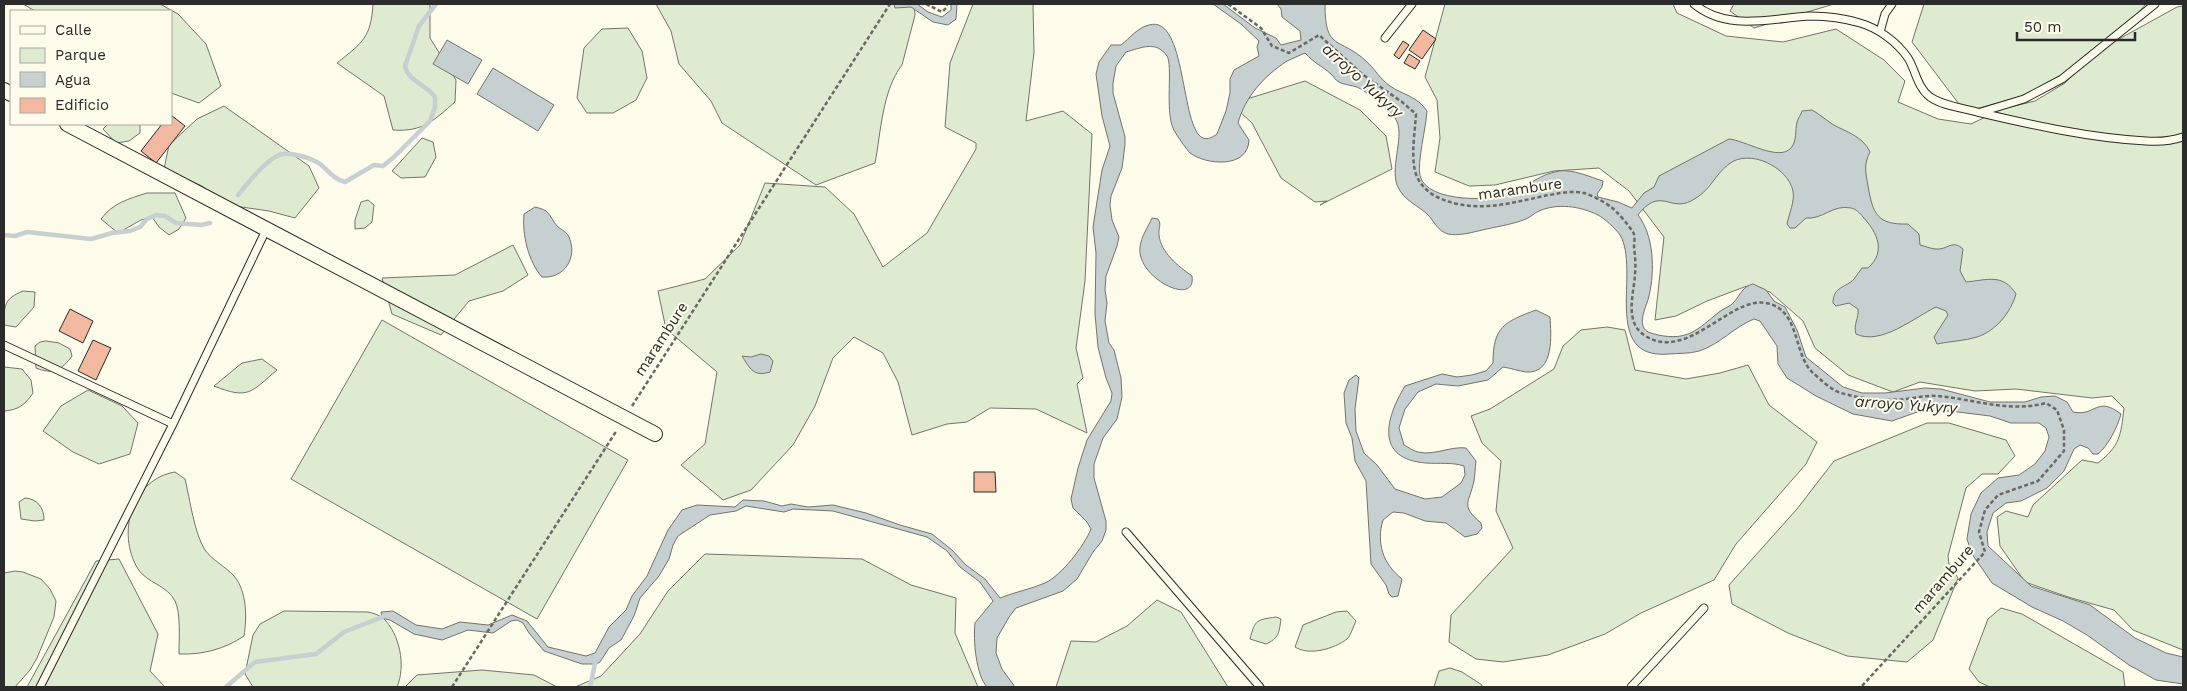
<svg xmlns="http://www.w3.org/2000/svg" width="2187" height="691" font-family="'Work Sans',sans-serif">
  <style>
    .green { fill: #deebd1; stroke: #74746e }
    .water { fill: #c7d0d0; stroke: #74746e }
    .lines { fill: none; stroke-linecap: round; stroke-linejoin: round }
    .stream { stroke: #c7d0d0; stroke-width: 4.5 }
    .building { fill: #f2b8a0; stroke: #2b2b2b }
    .service-casing { stroke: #2b2b2b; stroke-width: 9 }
    .minor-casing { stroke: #2b2b2b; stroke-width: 16 }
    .path { stroke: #6a6964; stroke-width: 2.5; stroke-dasharray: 4 2.5; stroke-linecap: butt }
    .service { stroke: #fdfbea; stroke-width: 7 }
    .minor { stroke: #fdfbea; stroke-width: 14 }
    .labels { text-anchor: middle; stroke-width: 4; stroke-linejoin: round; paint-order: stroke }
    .street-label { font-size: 15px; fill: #2b2b2b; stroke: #fdfbea }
    .water-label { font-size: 16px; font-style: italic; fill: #2b2b2b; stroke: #fdfbea }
  </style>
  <rect width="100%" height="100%" fill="#fdfbea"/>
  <!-- green -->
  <path class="green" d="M23 4H160L178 14 206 44 221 86 199 103 171 93V11H35Z
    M373 4H430V38L456 80 455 102C433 121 423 132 393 130L384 96 337 63C362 43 371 38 373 4Z
    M656 4H914L915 15 902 65C882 91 881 132 875 163L816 185 722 123 711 101 679 64 671 31Z
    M973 4H1033L1034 52 1026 121 1063 111 1092 134 1085 281 1076 348 1083 378 1077 384 1087 433 1036 409 990 408 967 422 947 424 912 435 898 382 883 353 854 337 833 358 815 406 793 445 751 490 723 500 681 465 705 444 717 372 666 329 658 291 705 279 740 245 765 183 825 187 854 214 883 267 927 233 976 149V143L945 127 950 63Z
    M1445 4H1673L1677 13 1726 36 1783 42 1836 29 1884 60 1905 81 1898 102 1938 119 1971 124 2002 109 2035 101 2065 83 2092 56 2033 93 1965 112 1912 42 1924 4H2146L2110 44 2177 7 2183 6V650L2133 630 2114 610 2068 597 2025 582 2000 546 1997 517 2006 511 2028 517 2033 505 2082 460 2098 463C2120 446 2121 435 2124 408L2112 396 2092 398 2016 389 1975 391 1920 382 1893 392 1848 375 1815 348 1803 321 1770 292 1747 286 1707 301 1676 316 1655 320 1664 237 1629 191 1599 168 1554 171 1495 185 1469 186 1435 172 1440 138 1437 100 1425 77Z
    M1734 4H1834L1754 28 1730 11Z
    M628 28 642 51 647 78 636 100 613 113H587L577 98 584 48 602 29Z
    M1305 81 1360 110 1386 136 1392 169 1320 205 1327 201 1315 202 1281 178 1252 123 1239 111 1247 99Z
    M224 106 309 166 319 188 295 218 269 211 228 205 202 186 164 169 169 145 197 119Z
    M108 124H140V133L129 141 116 143 103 129Z
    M422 138 433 142 436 157 425 177 401 178 392 171Z
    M147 193H175L186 218 179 229 169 235 159 227 152 217 141 220 118 233 101 219C113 203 128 199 147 193Z
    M368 200 374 205 372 222 365 228 355 229V220L361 202Z
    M513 245 528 275 503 291 469 301 441 335 392 314 382 278 455 275Z
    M23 291 35 292 34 307 16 327 4 325C4 305 4 299 23 291Z
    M382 320 628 460 537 619 291 479Z
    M1607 327 1625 330 1635 370 1686 379 1720 373 1748 365 1769 405 1817 442 1806 464 1736 544 1714 580 1641 613 1605 634 1548 655 1503 662 1476 659 1449 642 1451 615 1513 548 1496 511 1501 461 1482 443 1471 416 1490 409 1554 369 1563 346 1581 330Z
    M46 341 59 343 70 349 72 356C62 370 53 375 36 368L35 346 40 342Z
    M262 359 277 370C251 392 249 400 214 386L242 363Z
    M4 367 22 369 31 380 33 393C25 405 18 410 4 411Z
    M88 390 122 406 138 423 130 454 99 464 73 452 43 431 61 406Z
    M1927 423H1949L2006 440 2015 456 1998 474H1982L1966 488 1948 556 1949 564 1958 578 1933 640 1907 662 1847 656 1788 633 1732 604 1729 585 1797 509 1834 461Z
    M175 472 185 479C190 499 194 533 205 550 212 560 226 567 234 576 247 591 247 618 244 636 225 649 202 655 179 654 179 639 181 613 175 601 167 585 147 583 138 569 116 533 132 479 175 472Z
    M25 498C37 499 44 507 44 520L35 521 21 519 19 502Z
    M705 554 862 559 911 585 956 598 955 633 978 687H575L601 676 640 634 668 591Z
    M119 559 158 634 150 671 165 687H27L96 561Z
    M15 571 23 572 41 579 50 589 56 601 54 617 37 658 30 670 15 687H4V573Z
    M1157 600 1181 612 1228 687H1056L1071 641 1096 642 1127 626Z
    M2001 608 2022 614 2123 672 2125 687H1990L1979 682 1969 669 1988 619Z
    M284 611 368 612C373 613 379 615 383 618 400 634 406 666 397 687H253L245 674 253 635 260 624Z
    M1347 611 1356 621C1353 627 1351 635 1347 639 1334 649 1309 656 1295 647L1303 625 1336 612Z
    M1276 617 1281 619C1279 633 1279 638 1266 644L1250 639C1255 619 1257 620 1276 617Z
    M1450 668 1462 672 1482 685V687H1434L1439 671Z
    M482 670 534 675 557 687H405L417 675Z"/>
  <!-- water -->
  <path class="water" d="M894 4H917L928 12 942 17 951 10V4H957L956 19 948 25 933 22 911 7 895 8Z
    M1213 4H1223L1255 28 1276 38 1281 45 1301 40 1300 31 1282 17 1281 9 1277 4H1325C1325 52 1339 36 1366 61 1374 68 1380 79 1390 86 1403 95 1417 96 1427 111 1426 128 1417 162 1420 176 1427 203 1494 202 1514 192 1532 184 1538 175 1559 171 1573 169 1590 177 1603 181L1602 187 1597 194 1598 197 1618 202 1632 208 1644 193 1654 187 1659 176 1729 139C1744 140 1779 162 1791 148 1797 141 1795 130 1797 122 1798 118 1801 115 1802 111L1812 110C1819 114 1825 119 1832 124 1846 132 1863 136 1870 152 1863 165 1866 173 1868 186 1873 214 1877 225 1908 224L1919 234 1920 245C1925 246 1931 249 1936 249 1948 250 1952 239 1963 249L1960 271 1966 282C1987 280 2003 273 2016 294 2011 312 1996 331 1977 337 1965 341 1950 341 1937 344L1934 337 1948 315 1946 311 1936 307C1915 317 1881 346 1856 334 1853 324 1859 319 1858 309L1849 303 1836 306 1833 303C1833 286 1846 288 1854 279 1857 275 1859 272 1862 268H1868C1886 252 1878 233 1863 217 1860 213 1856 209 1851 208 1833 204 1822 220 1806 218L1795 228H1790L1787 224C1789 214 1795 201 1793 191 1788 167 1749 148 1729 164 1714 175 1711 191 1691 201 1670 212 1660 186 1638 215 1654 236 1655 270 1649 296 1647 305 1640 317 1643 326 1645 333 1652 333 1658 335 1688 341 1697 330 1719 312 1724 308 1730 307 1734 302 1741 294 1742 287 1753 284L1766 290 1774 301 1785 307 1797 330 1806 357 1843 387 1862 393H1885L1925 388 1941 389 1990 402H2025L2041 397 2055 396 2067 402 2073 412C2096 417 2096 395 2121 414 2118 426 2108 446 2098 454H2093L2088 448 2080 445 2074 449 2064 471 2047 488 2021 501 2006 503 1993 513 1987 532 1988 546 2031 586 2090 605 2135 638 2166 653 2183 657V684L2156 680 2129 665 2087 635 2063 621 2032 607 1992 583 1972 554 1967 539 1971 514 1981 493 1998 478 2019 475 2035 464 2045 451 2049 437 2046 428 2039 423H2011L1990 416 1950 411H1920L1892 421 1853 414 1816 396 1787 378 1778 364 1777 346 1760 321 1754 319C1734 327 1719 345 1699 351 1689 354 1679 353 1669 354 1600 360 1641 270 1620 235 1616 229 1604 218 1598 215 1580 206 1557 203 1539 211 1534 213 1531 217 1526 219 1511 225 1494 227 1478 231 1470 233 1457 236 1448 234 1438 231 1435 223 1429 216 1419 205 1404 202 1397 185 1390 164 1406 134 1395 118 1390 110 1366 91 1357 87 1351 85 1344 85 1339 82 1335 80 1334 77 1331 74 1322 66 1314 63 1305 53 1299 56 1293 58 1287 61 1264 76 1245 97 1238 123L1249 140C1248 169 1206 165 1190 153 1187 150 1174 132 1173 128 1165 110 1173 65 1167 56 1156 40 1141 48 1126 52L1116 66 1113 83V93L1125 137V145L1122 168 1111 196 1110 205 1112 220 1119 237 1117 246 1106 276 1105 290 1107 303 1105 321 1109 343 1114 350 1121 378 1122 397 1117 419 1103 438 1094 464V478L1106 521V530L1102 541 1093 552 1077 579 1063 591 1016 608 1009 617 997 638 996 653 1002 669 1015 687H987C976 675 973 640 975 623L993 601 980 582 960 567 947 551 927 537 833 511 793 509 784 512 746 506 736 511 710 515 678 536 673 545 669 559 659 576 640 598 634 616 621 640 609 648 600 662 596 664H582L544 651 529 633 523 623 517 620 511 621 493 633 468 630 442 640 414 634 390 620 382 618 381 612 393 611 416 625 442 629 460 622 488 625 512 615 527 621 548 647 586 656 595 653 609 627 626 610 632 596 647 576 668 530 682 510 697 505 735 507 743 500 764 501 782 506 791 504 808 507 833 505 866 513 900 525 932 534 952 550 966 565 985 579 1000 598C1015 592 1031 589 1045 583 1062 575 1084 546 1091 529L1087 522 1073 508 1071 499 1078 468 1087 440 1111 401 1112 393 1106 378 1098 347 1095 314 1096 253 1093 227 1102 170 1110 146 1102 116 1096 74 1099 62 1111 45H1121C1130 38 1137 28 1149 25 1187 14 1180 129 1203 138 1208 140 1213 137 1217 134L1226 111 1230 93V79L1234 70 1259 56 1257 47 1259 41 1241 24Z
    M447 40 482 60 468 84 433 64Z
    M493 68 554 105 538 131 477 94Z
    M535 207C539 208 543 209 546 211 551 215 553 222 558 227 562 230 567 232 569 237 578 258 564 279 542 277 528 261 522 234 524 214Z
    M1152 218 1158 219C1162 225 1158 228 1159 235 1161 253 1178 266 1192 276 1197 308 1136 278 1140 247 1141 237 1148 227 1152 218Z
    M1536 310 1550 317C1551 334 1555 374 1526 372 1519 371 1510 368 1503 367L1488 380 1458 386 1436 384 1418 392 1405 409 1399 428 1404 445C1408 447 1413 451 1418 452 1434 456 1450 446 1466 448L1476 461C1475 468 1475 475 1474 481 1469 504 1460 505 1481 523L1482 528 1477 534 1465 537 1446 523 1425 521 1404 513 1393 512 1383 520C1376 543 1383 564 1402 579L1398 596 1392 597 1389 594 1386 585 1371 564 1366 481 1355 461 1352 438 1346 423 1344 393 1349 380 1356 375 1359 378 1355 409 1356 431 1364 453 1377 465 1395 489 1425 499 1442 497 1461 483 1465 475 1464 466C1452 462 1439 464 1426 463 1375 459 1385 419 1405 386L1442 374 1457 377 1472 375 1486 371 1493 363C1493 327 1504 322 1536 310Z
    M761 354 769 356 773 361 770 372C754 377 750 369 742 356L751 357Z"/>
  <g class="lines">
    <!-- stream -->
    <path class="stream" d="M238 195C248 183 265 161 279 155 290 151 311 158 320 164 329 171 333 179 345 182L374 165 383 166 394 157 430 121 435 107V97C427 85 408 81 405 66L419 26 436 4
      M4 235 15 236 27 232 91 239 112 233 130 231 140 227 147 219 156 215 165 216 176 223 201 225 210 223
      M226 687 255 662 316 654 344 632 385 616
      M590 687 596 659"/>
  </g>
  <!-- building -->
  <path class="building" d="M1423 30 1436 39 1422 59 1409 50Z
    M1403 41 1409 45 1399 59 1394 55Z
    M1409 54 1420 61 1415 69 1404 63Z
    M171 115 185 126 156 163 141 151 162 124H171Z
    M70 309 93 321 83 343 59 331Z
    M93 340 111 348 96 380 78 371Z
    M974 472H995L996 492H974Z"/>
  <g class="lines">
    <defs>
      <path id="service" d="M1694 4C1728 32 1771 18 1811 16 1828 16 1843 18 1860 23 1878 28 1897 42 1908 58 1916 71 1917 87 1930 97 1943 106 1963 108 1977 112 2032 125 2090 138 2146 141 2159 142 2171 141 2183 137
        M1880 32 1885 14 1892 4
        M1385 38 1412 4
        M1981 112 2024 99 2062 79 2155 4
        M4 345 173 424
        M1126 532 1260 687
        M40 687 173 424 266 230
        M1631 687 1704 608"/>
      <path id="minor" d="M4 90 11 94
        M67 124 655 434"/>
    </defs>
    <!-- service casing -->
    <use href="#service" class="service-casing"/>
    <!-- minor casing -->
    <use href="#minor" class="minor-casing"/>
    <!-- path -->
    <path class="path" d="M926 4 942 12 946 8 947 4
      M1228 4 1261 28 1272 46 1289 53 1319 35 1362 74 1402 102 1416 114C1415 132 1411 153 1415 171 1418 183 1427 192 1437 197 1473 214 1507 204 1544 196 1556 194 1571 190 1584 193 1591 195 1605 202 1611 207 1616 210 1632 229 1634 234 1635 238 1634 244 1634 247 1635 256 1636 265 1635 274 1634 294 1624 321 1644 335 1686 364 1730 296 1766 303 1800 309 1793 353 1812 372 1820 379 1831 390 1841 393 1862 399 1884 401 1906 399 1916 398 1927 395 1937 396 1974 399 2008 413 2046 403L2057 410 2064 430V451L2038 481 1998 495 1985 510 1979 532 1985 552 1861 687
      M632 406 890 4
      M452 687 617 430"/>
    <!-- service -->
    <use href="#service" class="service"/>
    <!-- minor -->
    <use href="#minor" class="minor"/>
  </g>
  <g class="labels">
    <!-- street labels -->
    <g class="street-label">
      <text transform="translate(1520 189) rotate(-8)" y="5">marambure</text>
      <text transform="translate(661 339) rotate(-57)" y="5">marambure</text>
      <text transform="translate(1943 579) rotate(-49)" y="5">marambure</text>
    </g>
    <!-- water labels -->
    <g class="water-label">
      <text transform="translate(1363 80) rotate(42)" y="6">arroyo Yukyry</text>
      <text transform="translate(1906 404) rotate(4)" y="6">arroyo Yukyry</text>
    </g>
  </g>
  <!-- border -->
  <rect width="2187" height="691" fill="none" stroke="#2b2b2b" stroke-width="10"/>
  <!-- legend -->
  <rect x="10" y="10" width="162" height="115" fill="#fdfbea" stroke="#a9a89e"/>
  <rect x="20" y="26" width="25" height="8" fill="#fdfbea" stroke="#a9a89e"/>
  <text x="55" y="35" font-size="15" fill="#2b2b2b">Calle</text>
  <rect x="20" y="48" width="25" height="15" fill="#deebd1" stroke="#a9a89e"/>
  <text x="55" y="60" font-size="15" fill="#2b2b2b">Parque</text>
  <rect x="20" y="72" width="25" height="15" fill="#c7d0d0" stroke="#a9a89e"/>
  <text x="55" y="85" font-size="15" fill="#2b2b2b">Agua</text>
  <rect x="20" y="98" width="25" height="15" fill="#f2b8a0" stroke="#a9a89e"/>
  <text x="55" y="110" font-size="15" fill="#2b2b2b">Edificio</text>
  <!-- scale -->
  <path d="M2017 32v8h118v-8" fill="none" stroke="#2b2b2b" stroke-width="2.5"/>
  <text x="2024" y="32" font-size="15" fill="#2b2b2b" stroke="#fdfbea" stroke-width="4" paint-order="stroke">50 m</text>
</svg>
